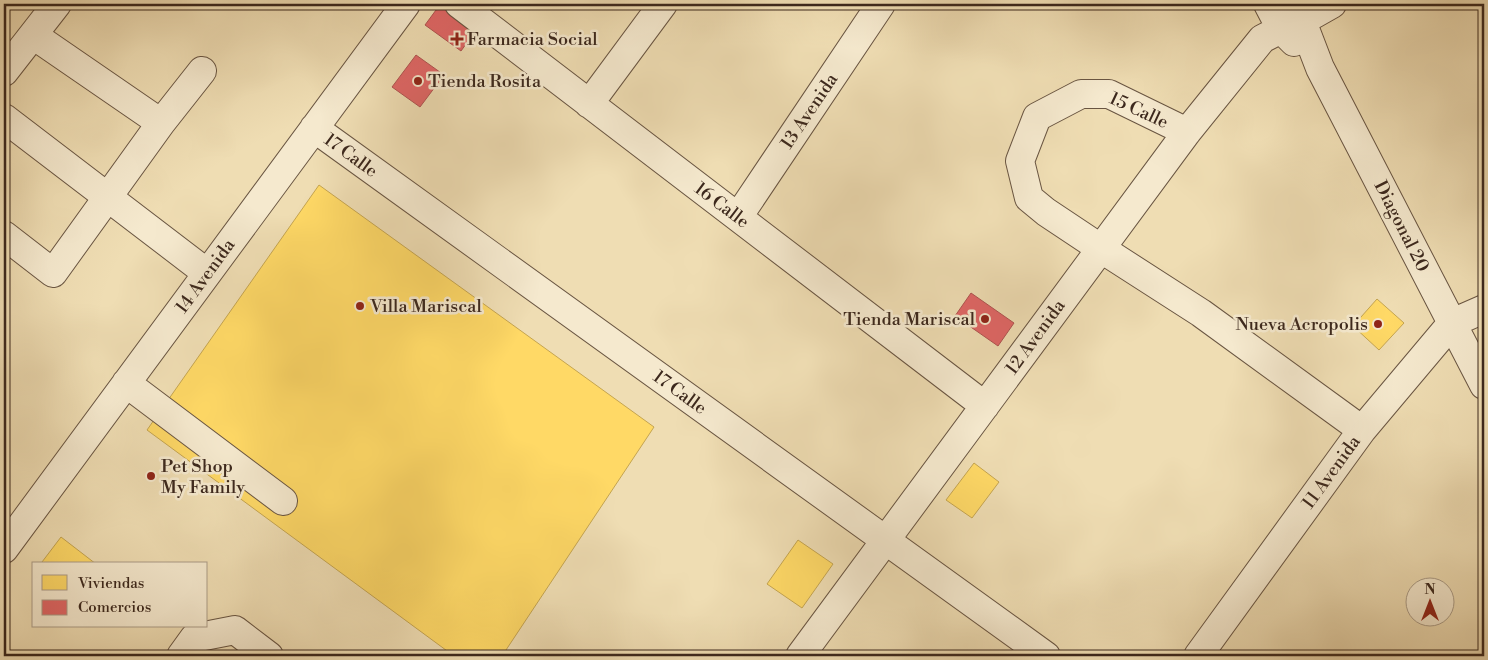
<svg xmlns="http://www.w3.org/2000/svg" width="1488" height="660" font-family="'Libre Bodoni',serif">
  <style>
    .homes { fill: #ffd966; stroke: #c4a450 }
    .shops { fill: #e06666; stroke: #af5350 }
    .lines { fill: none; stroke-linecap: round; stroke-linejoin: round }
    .minor-casing { stroke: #695542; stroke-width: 30 }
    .minor { stroke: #f5e9ce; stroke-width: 28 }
    .poi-dot { fill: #8f2418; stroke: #f5e9ce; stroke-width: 2 }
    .labels { text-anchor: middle; stroke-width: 5; stroke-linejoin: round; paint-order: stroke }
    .poi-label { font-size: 18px; fill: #3c281d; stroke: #f5e9ce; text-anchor: start }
    .street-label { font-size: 18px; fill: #3c281d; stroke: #f5e9ce }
  </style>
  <rect width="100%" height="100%" fill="#efddb3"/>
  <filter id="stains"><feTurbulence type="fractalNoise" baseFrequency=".004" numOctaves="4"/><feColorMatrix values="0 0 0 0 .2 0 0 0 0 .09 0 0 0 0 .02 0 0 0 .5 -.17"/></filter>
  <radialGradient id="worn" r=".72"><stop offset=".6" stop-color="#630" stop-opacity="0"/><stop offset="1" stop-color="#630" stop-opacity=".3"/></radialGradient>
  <!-- homes -->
  <path class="homes" d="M319 185 654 427 502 656H454L147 430Z
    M1377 299 1404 323 1379 350 1353 326Z
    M974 463 999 482 972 518 946 500Z
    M61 537 96 564H45L42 562Z
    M798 540 833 564 802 608 767 584Z"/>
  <!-- shops -->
  <path class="shops" d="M450 6 479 26 461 51 425 25 436 10Z
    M416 55 444 75 420 107 392 87Z
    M971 293 1014 323 998 346 955 316Z"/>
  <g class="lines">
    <defs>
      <path id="minor" d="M459 4 985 406
        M1268 4 1281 29 1294 42
        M1291 4 1302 21 1320 68 1484 385
        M1302 21 1332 4
        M33 35 161 123
        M4 72 57 4
        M589 104 663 4
        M4 118 207 273
        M314 128 1046 656
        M1187 132 1109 94H1081L1037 117 1020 161 1029 198 1046 212 1100 248 1201 313 1362 430
        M738 217 881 4
        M4 235 53 273 161 123 202 71
        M126 383 283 501
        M4 549 406 4
        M181 656 194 638 235 630 269 656
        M800 656 1187 132 1262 39 1281 29
        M1198 656 1362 430 1452 323 1484 309"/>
    </defs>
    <!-- minor casing -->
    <use href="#minor" class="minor-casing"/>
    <!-- minor -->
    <use href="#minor" class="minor"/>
  </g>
  <!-- markers -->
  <g class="poi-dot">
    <path d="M454.5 31.5h5v5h5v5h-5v5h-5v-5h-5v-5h5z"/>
    <circle cx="418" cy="81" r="5"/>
    <circle cx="360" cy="306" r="5"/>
    <circle cx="985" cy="319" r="5"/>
    <circle cx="1378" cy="324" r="5"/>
    <circle cx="151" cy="476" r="5"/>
  </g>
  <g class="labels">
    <!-- poi labels -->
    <g class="poi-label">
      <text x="467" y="45">Farmacia Social</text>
      <text x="428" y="87">Tienda Rosita</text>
      <text x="370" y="312">Villa Mariscal</text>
      <text x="975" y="325" text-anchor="end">Tienda Mariscal</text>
      <text x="1368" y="330" text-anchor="end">Nueva Acropolis</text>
      <text x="161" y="472">Pet Shop<tspan x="161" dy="21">My Family</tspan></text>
    </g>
    <!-- street labels -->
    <g class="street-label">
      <text transform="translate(1139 110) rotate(25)" y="6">15 Calle</text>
      <text transform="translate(809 111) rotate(-56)" y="6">13 Avenida</text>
      <text transform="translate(351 155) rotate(36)" y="6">17 Calle</text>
      <text transform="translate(722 205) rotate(37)" y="6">16 Calle</text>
      <text transform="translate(1402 226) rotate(63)" y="6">Diagonal 20</text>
      <text transform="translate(205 276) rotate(-54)" y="6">14 Avenida</text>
      <text transform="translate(1035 337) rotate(-54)" y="6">12 Avenida</text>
      <text transform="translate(680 392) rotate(36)" y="6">17 Calle</text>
      <text transform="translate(1331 472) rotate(-54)" y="6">11 Avenida</text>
    </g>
  </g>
  <!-- margin -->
  <rect width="1488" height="660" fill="none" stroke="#efddb3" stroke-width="20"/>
  <rect x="5" y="5" width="1478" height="650" fill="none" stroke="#3c281d" stroke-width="2.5"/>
  <rect x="10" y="10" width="1468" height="640" fill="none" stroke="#3c281d"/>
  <!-- legend -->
  <rect x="32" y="562" width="175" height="65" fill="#f5e9ce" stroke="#ab9c87"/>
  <rect x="42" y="575" width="25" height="15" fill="#ffd966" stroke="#ab9c87"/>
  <text x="78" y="588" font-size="15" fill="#3c281d">Viviendas</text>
  <rect x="42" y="600" width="25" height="15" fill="#e06666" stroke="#ab9c87"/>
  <text x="78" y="612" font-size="15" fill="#3c281d">Comercios</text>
  <!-- north arrow -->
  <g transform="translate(1430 602)"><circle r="24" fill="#f5e9ce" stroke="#ab9c87"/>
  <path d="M0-4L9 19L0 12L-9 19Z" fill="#8f2418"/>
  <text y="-8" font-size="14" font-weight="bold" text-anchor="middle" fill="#3c281d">N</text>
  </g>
  <rect width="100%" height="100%" filter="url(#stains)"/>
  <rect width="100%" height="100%" fill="url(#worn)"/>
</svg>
